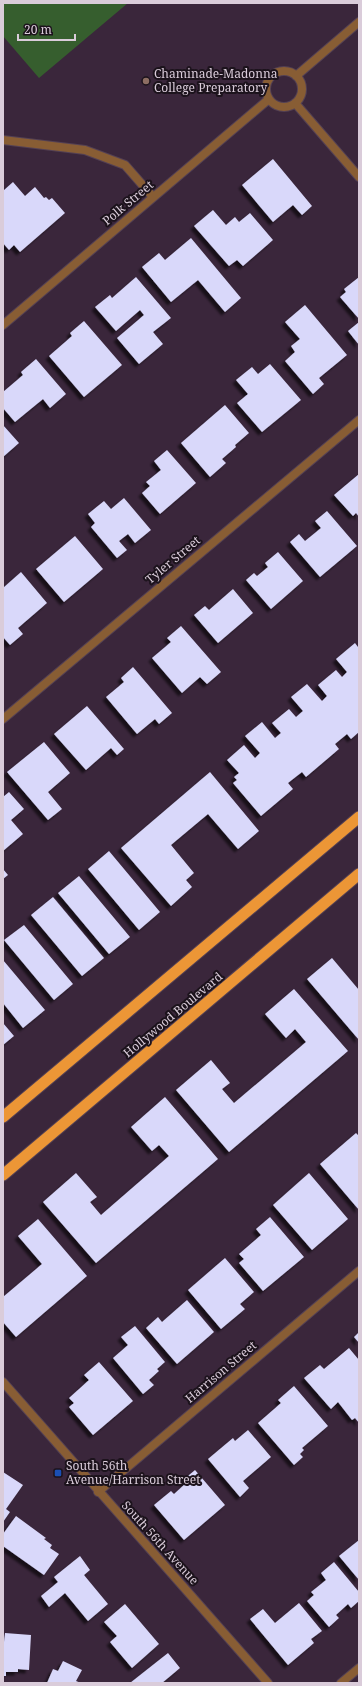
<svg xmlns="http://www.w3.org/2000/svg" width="362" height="1686" font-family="'Noto Serif',serif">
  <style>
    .green { fill: #365e2e }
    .building { fill: #d9d8fa; filter: url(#shadow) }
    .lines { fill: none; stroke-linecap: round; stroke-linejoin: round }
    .minor-casing { stroke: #544154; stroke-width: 10 }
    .tertiary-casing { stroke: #544154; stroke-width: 10 }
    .trunk-casing { stroke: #544154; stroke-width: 13 }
    .minor { stroke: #885d34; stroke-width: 8 }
    .tertiary { stroke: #885d34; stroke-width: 8 }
    .trunk { stroke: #ec9636; stroke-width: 11 }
    .education-dot { fill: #8d6e63; stroke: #1c131c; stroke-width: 1.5 }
    .transit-dot { fill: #1a4fb4; stroke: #1c131c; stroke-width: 1.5 }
    .labels { text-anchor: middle; stroke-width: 4; stroke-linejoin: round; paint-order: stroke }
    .poi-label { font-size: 12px; fill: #daccda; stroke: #1c131c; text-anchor: start }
    .street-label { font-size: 12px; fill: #daccda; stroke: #1c131c }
  </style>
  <defs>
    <filter id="shadow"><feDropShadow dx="-3.5" dy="3.5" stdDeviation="1" flood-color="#0009"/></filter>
  </defs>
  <rect width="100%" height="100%" fill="#3a263b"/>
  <!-- green -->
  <path class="green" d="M3 3H128L39 78 3 36Z"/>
  <!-- building -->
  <path class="building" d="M273 159 312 206 302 215 293 205 273 222 242 185Z
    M13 182 25 196 35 187 44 198 46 197 49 200 52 198 65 213 20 252 14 245 9 250 3 243V191Z
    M213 210 226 225 235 217 239 222 250 213 273 240 243 266 237 260 229 266 194 226Z
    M191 238 241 298 225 312 198 280 171 302 142 267 159 253 165 260Z
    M136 277 171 318 153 332 163 344 139 364 117 338 144 315 140 310 116 331 95 307 110 295 112 298Z
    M359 277V319L340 297 346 292 344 289Z
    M305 305 347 355 319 378 324 384 313 394 285 361 295 352 291 346 300 339 285 322Z
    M84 321 122 365 84 397 49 356 72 336 70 333Z
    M359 322V345L348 331Z
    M36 359 66 394 50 408 43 399 15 422 3 408V392L23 375 21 372Z
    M270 364 301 400 262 432 237 403 248 394 236 380 252 367 258 374Z
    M225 405 249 433 235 445 236 447 222 459 226 463 210 477 181 443Z
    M3 425 19 443 3 457Z
    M167 450 196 483 160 514 142 493 150 486 146 482 161 470 154 461Z
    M359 474V517L356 513 353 516 334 495Z
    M124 498 151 530 135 543 128 534 119 541 127 550 117 558 91 527 95 523 88 514 104 501 111 509Z
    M327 511 357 546 320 577 290 542 299 534 305 541 321 528 315 521Z
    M75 536 103 569 64 602 36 569Z
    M278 552 303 581 271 609 246 580 254 573 257 576 268 567 265 563Z
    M21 572 47 603 18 628 23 634 10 645 3 637V588Z
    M233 589 253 613 218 643 194 615 205 606 209 610Z
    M181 626 221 672 207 684 200 677 182 693 152 658 171 642 167 638Z
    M355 643 358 647 359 646V732L351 739 347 734 335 744 339 749 306 777 302 772 288 783 293 789 261 816 233 783 237 780 234 777 239 773 227 760 244 745 255 758 260 753 245 736 262 722 275 738 281 733 272 723 289 709 296 717 303 711 291 697 307 684 322 701 327 696 318 685 336 670 342 677 347 672 336 659Z
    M133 667 172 713 159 724 155 719 137 734 106 697 124 682 121 678Z
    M87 706 124 749 117 755 111 748 86 770 54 734Z
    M44 742 70 773 48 792 62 809 48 820 7 772Z
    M210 772 259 831 238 849 208 814 171 845 194 873 186 880 192 887 171 906 121 848Z
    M9 792 24 809 11 820 23 834 3 851V797Z
    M109 851 160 912 139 930 88 869Z
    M3 869 8 875 3 879Z
    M79 876 130 937 109 954 58 893Z
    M53 897 104 958 82 976 31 915Z
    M24 925 73 984 54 1000 4 940Z
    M332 958 359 990V1040L307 979Z
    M3 960 45 1010 23 1028 3 1003Z
    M294 989 348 1051 229 1152 176 1090 211 1060 230 1083 222 1089 234 1103 306 1042 295 1029 286 1038 265 1014Z
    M3 1023 14 1036 3 1045Z
    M165 1097 218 1159 96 1263 43 1202 76 1173 97 1197 90 1202 101 1215 169 1156 159 1145 152 1151 131 1127Z
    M356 1133 359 1136V1210L320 1164Z
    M309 1173 348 1219 312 1250 273 1205Z
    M270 1217 304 1257 263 1291 239 1263 244 1259 239 1254 261 1235 256 1229Z
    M38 1219 87 1276 16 1337 3 1322V1297L42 1264 18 1236Z
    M225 1258 254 1292 240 1304 245 1309 221 1329 188 1290Z
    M187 1300 214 1332 177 1364 146 1328 158 1317 162 1322Z
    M135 1326 165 1362 157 1369 159 1371 149 1380 154 1385 143 1394 113 1358 128 1345 121 1337Z
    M359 1332V1343L354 1337Z
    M349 1348 359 1360V1423L355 1418 352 1420 338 1402 331 1409 304 1378 320 1365 324 1369Z
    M99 1362 133 1401 93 1435 69 1407 74 1403 69 1398 89 1380 84 1375Z
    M294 1386 328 1426 302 1448 304 1450 300 1454 303 1457 294 1465 258 1423 281 1403 278 1400Z
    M248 1430 271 1457 243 1481 249 1488 240 1497 208 1459 233 1438 235 1441Z
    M195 1470 225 1505 184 1540 154 1505 171 1491 174 1494 185 1484 182 1481Z
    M3 1472 23 1485 6 1509 10 1512 3 1522Z
    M16 1516 46 1538 44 1539 52 1545 50 1548 59 1554 44 1575 3 1546V1534Z
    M359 1540V1580L339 1556Z
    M80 1556 90 1570 84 1575 108 1604 88 1621 65 1593 49 1607 41 1596 58 1582 54 1577Z
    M334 1562 359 1592V1601L351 1608 348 1604 336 1615 339 1618 329 1627 307 1601 314 1595 311 1592 326 1580 321 1573Z
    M299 1603 322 1631 311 1639 314 1643 288 1665 250 1619 263 1609 275 1623Z
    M125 1604 159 1644 132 1668 110 1642 117 1636 104 1622Z
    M5 1633 31 1635 29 1670 18 1669V1672H6V1676H3V1642H4Z
    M168 1653 180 1668 162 1683H130Z
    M63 1661 82 1670 76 1681 81 1683H47L53 1669 58 1671Z"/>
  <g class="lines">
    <defs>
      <path id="minor" d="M266 89a18 18 0 1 1 36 0a18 18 0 1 1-36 0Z
        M296 76 359 22
        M295 103 359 177
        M3 140 85 150 125 165 153 197
        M3 325 269 99
        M3 719 359 420
        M98 1492 359 1271
        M341 1683 359 1668"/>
      <path id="tertiary" d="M3 1382 268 1683"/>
      <path id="trunk" d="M3 1117 359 817
        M3 1175 359 874"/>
    </defs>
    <!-- minor casing -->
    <use href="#minor" class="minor-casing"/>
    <!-- tertiary casing -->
    <use href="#tertiary" class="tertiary-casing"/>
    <!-- trunk casing -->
    <use href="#trunk" class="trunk-casing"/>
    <!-- minor -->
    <use href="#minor" class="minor"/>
    <!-- tertiary -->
    <use href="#tertiary" class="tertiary"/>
    <!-- trunk -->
    <use href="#trunk" class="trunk"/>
  </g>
  <!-- markers -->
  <circle class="education-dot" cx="146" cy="81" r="4"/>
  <rect class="transit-dot" x="54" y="1469" width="8" height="8" rx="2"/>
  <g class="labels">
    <!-- poi labels -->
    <g class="poi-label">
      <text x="154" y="78">Chaminade-Madonna<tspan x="154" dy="14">College Preparatory</tspan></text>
      <text x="66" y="1470">South 56th<tspan x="66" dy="14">Avenue/Harrison Street</tspan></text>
    </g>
    <!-- street labels -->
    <g class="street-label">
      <text transform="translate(128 203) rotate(-40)" y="4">Polk Street</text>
      <text transform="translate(173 560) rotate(-40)" y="4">Tyler Street</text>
      <text transform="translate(173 1015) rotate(-40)" y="4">Hollywood Boulevard</text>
      <text transform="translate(221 1372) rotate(-40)" y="4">Harrison Street</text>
      <text transform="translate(160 1543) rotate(48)" y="4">South 56th Avenue</text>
    </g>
  </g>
  <!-- border -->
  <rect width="362" height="1686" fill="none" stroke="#daccda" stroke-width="8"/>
  <!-- scale -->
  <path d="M18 34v6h57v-6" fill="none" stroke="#daccda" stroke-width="2"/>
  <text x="24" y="34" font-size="12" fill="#daccda" stroke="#1c131c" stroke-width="3" paint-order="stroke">20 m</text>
</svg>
